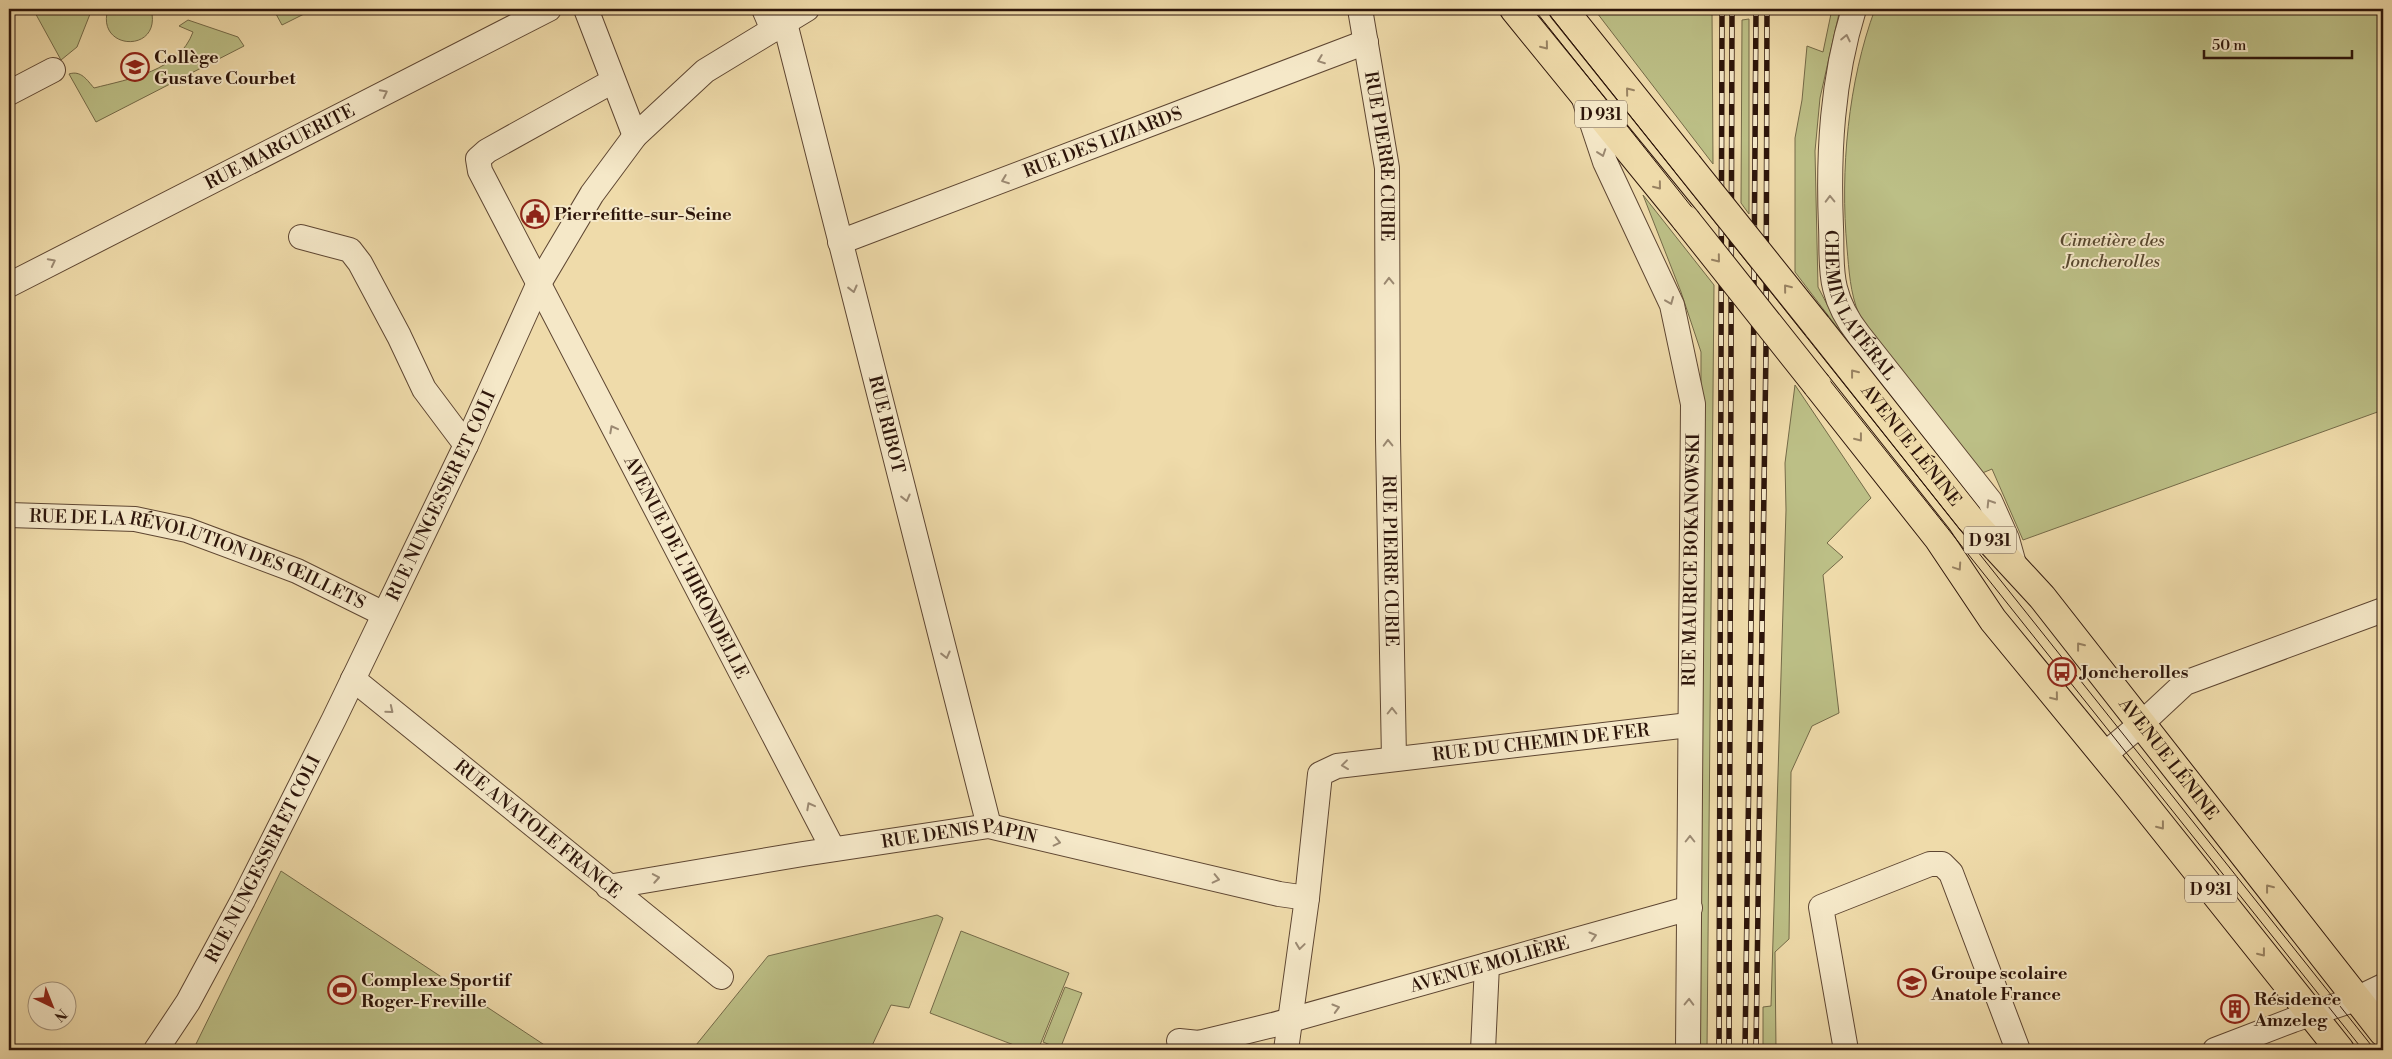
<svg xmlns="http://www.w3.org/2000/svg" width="2392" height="1059" font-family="'Libre Bodoni',serif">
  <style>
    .green { fill: #bcbf86; stroke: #746a48 }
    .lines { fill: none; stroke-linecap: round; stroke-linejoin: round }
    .street-casing { stroke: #5e4632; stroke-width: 26 }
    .primary-casing { stroke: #2d150a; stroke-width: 30 }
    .street { stroke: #f5e8c8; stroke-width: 24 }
    .primary { stroke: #efdbaa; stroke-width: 28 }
    .tram { stroke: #2d150a; stroke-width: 1 }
    .rail-casing { stroke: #2d150a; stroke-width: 5.5 }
    .rail { stroke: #f5e8c8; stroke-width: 4; stroke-dasharray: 11; stroke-linecap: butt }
    .primary-bridge-casing { stroke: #2d150a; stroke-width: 30; stroke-linecap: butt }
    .primary-bridge { stroke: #efdbaa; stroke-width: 28 }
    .oneway { stroke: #9b8972 }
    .oneway2 { stroke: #988262 }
    .labels { text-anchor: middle; stroke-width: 4; stroke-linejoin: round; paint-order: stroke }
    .shield { fill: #f5e8c8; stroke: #695443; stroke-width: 1 }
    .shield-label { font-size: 16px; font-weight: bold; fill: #2d150a }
    .poi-label { font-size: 18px; font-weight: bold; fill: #2d150a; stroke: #f5e8c8; text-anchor: start }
    .street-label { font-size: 18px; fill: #2d150a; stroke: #f5e8c8 }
    .park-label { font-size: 18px; font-style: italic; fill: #58482f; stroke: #f5e8c8 }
  </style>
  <rect width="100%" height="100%" fill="#efdbaa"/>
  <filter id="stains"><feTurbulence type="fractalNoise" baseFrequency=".004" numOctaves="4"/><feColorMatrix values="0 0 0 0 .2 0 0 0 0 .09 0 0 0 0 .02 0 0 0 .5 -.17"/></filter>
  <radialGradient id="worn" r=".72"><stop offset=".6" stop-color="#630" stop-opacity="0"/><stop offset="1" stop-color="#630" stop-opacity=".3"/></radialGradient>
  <!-- green -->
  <path class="green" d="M33 9H92L77 47 61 60Z
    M108 9H151C163 54 95 51 108 9Z
    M285 9H314L282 25 276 14Z
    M1594 9H1712L1713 164Z
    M1832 9H1840L1820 98 1815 151 1818 287 1843 335 1795 272V138L1802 100 1807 46 1823 52Z
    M1875 9H2383V410L2023 540 1992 469 1980 474C1956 443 1931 413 1907 382 1890 360 1871 339 1859 314 1850 293 1849 270 1847 248 1840 170 1848 82 1875 9Z
    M1749 19V214L1741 203 1742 20Z
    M188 20 238 37 244 46 96 122 69 74C81 70 87 80 94 88 129 79 179 71 193 32L179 26Z
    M1643 195 1714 285 1707 1050H1700L1701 352 1681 292Z
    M1795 385 1871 498 1827 543 1843 557 1823 575 1839 713 1812 726 1791 772 1789 939 1775 952 1776 1050H1763V1007L1771 1006 1786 510 1785 463Z
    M281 871 552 1050H191L196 1044Z
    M937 915 943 918 909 1008 891 1005 870 1050H692L768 956Z
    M961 931 1069 973 1038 1050H1027L930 1013Z
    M1065 987 1082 993 1060 1049 1043 1042Z"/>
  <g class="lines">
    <defs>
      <g id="street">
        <path d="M586 9 635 136"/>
        <path d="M764 9 773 30"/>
        <path id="s1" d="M1360 9 1387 168 1388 439 1394 759"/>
        <path id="s2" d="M1854 9C1832 80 1828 153 1831 227 1832 247 1830 269 1835 288 1839 305 1848 321 1859 335L1990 501 2007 539 2014 564"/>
        <path id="s3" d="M785 23 989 826"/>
        <path id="s4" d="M613 81 487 151 478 159 480 171 833 849"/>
        <path d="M9 93 53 70"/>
        <path d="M1584 99 1605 162 1672 305 1693 404 1688 1050"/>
        <path d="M301 237 350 250 360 263 399 336 424 389 466 445"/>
        <path id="s5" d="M840 242 1366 42"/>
        <path id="s6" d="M9 285 549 9"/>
        <path id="s7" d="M9 515 135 519 187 530 297 571 384 614"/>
        <path id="s8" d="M353 679 721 977"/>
        <path d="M2104 755 2141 724 2185 683 2383 610"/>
        <path id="s9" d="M608 887 803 854 989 826 1279 894 1307 898"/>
        <path id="s10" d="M1179 1041 1199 1043 1273 1025 1690 908"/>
        <path id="s11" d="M156 1050 188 1002 243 900 334 719 466 445 538 285 592 194 635 136 705 71 807 9"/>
        <path id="s12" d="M1286 1050 1307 898 1320 774 1337 766 1689 725"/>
        <path d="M1483 1050 1487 965"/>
        <path d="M1846 1050 1821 907 1930 864H1942L1951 873 2018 1050"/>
        <path d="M2215 1050 2293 1020 2356 999 2383 986"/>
      </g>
      <g id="primary">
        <path d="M1514 9 1686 220"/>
        <path d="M1563 9 1688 165"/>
        <path id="s13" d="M1817 326 1970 519 2042 597 2383 1032"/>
        <path d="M1817 385 1938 538 1993 620 2131 788 2340 1050"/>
      </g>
    </defs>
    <!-- street casing -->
    <use href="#street" class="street-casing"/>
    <!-- primary casing -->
    <use href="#primary" class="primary-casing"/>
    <!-- street -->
    <use href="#street" class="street"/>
    <!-- primary -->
    <use href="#primary" class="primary"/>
    <!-- tram -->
    <path class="tram" d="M1534 9 2363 1050
      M1545 9 2375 1050"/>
    <defs>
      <path id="rail" d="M1719 1050 1722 9
        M1729 1050 1732 9
        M1745 1050 1752 550 1756 9
        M1756 1050 1766 349 1767 9"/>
    </defs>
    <!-- rail casing -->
    <use href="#rail" class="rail-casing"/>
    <!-- rail -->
    <use href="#rail" class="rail"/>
    <defs>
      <path id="primary-bridge" d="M1688 165 1817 326
        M1686 220 1817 385"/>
    </defs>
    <!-- primary-bridge casing -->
    <use href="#primary-bridge" class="primary-bridge-casing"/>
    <!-- primary-bridge -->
    <use href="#primary-bridge" class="primary-bridge"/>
  </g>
  <!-- one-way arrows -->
  <defs><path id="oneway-chevron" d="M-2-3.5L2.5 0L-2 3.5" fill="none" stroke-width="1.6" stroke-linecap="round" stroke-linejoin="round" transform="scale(1.25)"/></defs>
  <g class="oneway">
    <use href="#oneway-chevron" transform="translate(1846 38) rotate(-78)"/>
    <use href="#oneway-chevron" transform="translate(1321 60) rotate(159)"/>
    <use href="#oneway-chevron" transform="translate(384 93) rotate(-27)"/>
    <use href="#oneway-chevron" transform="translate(1602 153) rotate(71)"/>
    <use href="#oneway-chevron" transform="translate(1005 180) rotate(159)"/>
    <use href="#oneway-chevron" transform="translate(1830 199) rotate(-91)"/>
    <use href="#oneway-chevron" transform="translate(52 262) rotate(-27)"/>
    <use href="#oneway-chevron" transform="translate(1389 281) rotate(-91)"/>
    <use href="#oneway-chevron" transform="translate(853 289) rotate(76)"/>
    <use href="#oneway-chevron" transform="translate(1670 301) rotate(68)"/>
    <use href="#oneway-chevron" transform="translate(613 429) rotate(-118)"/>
    <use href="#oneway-chevron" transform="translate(1388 443) rotate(-91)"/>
    <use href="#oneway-chevron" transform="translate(906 498) rotate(76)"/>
    <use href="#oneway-chevron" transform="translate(1990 503) rotate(-122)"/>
    <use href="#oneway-chevron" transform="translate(946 655) rotate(76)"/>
    <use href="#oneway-chevron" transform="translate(390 710) rotate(39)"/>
    <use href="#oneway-chevron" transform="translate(1392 711) rotate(-90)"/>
    <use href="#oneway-chevron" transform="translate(1345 765) rotate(173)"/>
    <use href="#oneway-chevron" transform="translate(810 806) rotate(-118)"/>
    <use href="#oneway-chevron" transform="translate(1690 839) rotate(-90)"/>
    <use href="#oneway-chevron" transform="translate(1057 842) rotate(13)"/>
    <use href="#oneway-chevron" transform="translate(656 878) rotate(-10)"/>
    <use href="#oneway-chevron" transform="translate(1216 879) rotate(13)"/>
    <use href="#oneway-chevron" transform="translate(1593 936) rotate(-16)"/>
    <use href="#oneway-chevron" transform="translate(1300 946) rotate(98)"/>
    <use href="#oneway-chevron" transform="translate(1689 1002) rotate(-89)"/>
    <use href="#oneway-chevron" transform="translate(1336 1008) rotate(-16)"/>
  </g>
  <g class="oneway2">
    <use href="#oneway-chevron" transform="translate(1545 46) rotate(51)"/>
    <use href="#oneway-chevron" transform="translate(1629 91) rotate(-129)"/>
    <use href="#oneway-chevron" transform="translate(1658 186) rotate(51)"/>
    <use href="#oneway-chevron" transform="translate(1717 259) rotate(51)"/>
    <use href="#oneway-chevron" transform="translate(1787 288) rotate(-129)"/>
    <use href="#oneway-chevron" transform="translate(1854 373) rotate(-128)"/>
    <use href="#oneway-chevron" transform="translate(1859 438) rotate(52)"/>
    <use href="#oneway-chevron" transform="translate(1958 567) rotate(56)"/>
    <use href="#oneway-chevron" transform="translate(2080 646) rotate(-128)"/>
    <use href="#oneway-chevron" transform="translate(2055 697) rotate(51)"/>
    <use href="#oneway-chevron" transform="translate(2161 826) rotate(52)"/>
    <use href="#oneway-chevron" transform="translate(2269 888) rotate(-128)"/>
    <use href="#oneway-chevron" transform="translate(2262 953) rotate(52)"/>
  </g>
  <!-- icons -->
  <defs>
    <symbol id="school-ring" viewBox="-11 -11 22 22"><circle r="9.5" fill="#f5e8c8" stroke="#8f2418" stroke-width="1.5"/><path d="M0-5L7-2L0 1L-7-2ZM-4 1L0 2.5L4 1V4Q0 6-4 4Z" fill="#8f2418"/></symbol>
    <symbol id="civic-ring" viewBox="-11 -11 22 22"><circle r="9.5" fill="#f5e8c8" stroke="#8f2418" stroke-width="1.5"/><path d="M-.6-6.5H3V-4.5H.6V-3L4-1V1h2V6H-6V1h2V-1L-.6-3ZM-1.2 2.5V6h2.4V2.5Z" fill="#8f2418"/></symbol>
    <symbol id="bus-ring" viewBox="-11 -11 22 22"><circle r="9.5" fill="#f5e8c8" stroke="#8f2418" stroke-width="1.5"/><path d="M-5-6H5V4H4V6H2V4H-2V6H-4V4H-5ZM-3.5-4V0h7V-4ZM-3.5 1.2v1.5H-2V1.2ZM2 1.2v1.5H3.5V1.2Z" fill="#8f2418"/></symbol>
    <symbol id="stadium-ring" viewBox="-11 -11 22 22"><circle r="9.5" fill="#f5e8c8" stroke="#8f2418" stroke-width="1.5"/><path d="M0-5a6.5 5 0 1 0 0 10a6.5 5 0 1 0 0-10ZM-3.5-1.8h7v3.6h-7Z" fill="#8f2418"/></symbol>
    <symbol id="building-ring" viewBox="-11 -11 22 22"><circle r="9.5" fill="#f5e8c8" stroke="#8f2418" stroke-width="1.5"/><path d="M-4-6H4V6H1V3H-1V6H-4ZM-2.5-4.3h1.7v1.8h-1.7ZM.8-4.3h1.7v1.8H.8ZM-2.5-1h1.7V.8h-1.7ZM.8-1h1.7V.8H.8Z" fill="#8f2418"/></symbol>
  </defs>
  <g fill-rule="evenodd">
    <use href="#school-ring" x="119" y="51" width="32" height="32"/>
    <use href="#civic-ring" x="519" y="198" width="32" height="32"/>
    <use href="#bus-ring" x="2046" y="656" width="32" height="32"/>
    <use href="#school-ring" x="1896" y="967" width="32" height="32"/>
    <use href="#stadium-ring" x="326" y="974" width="32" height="32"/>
    <use href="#building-ring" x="2219" y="993" width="32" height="32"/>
  </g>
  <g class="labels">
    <!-- shield labels -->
    <g class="shield">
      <rect x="1575" y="100.5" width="52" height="27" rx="4"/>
      <rect x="1964" y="526.5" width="52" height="27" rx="4"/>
      <rect x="2185" y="875.5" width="52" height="27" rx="4"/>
    </g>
    <g class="shield-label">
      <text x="1601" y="120">D 931</text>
      <text x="1990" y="546">D 931</text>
      <text x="2211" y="895">D 931</text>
    </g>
    <!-- poi labels -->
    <g class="poi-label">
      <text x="154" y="63">Collège<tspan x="154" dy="21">Gustave Courbet</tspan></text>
      <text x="554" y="220">Pierrefitte-sur-Seine</text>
      <text x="2081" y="678">Joncherolles</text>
      <text x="1931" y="979">Groupe scolaire<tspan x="1931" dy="21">Anatole France</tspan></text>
      <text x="361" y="986">Complexe Sportif<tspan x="361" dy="21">Roger-Freville</tspan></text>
      <text x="2254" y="1005">Résidence<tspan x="2254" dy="21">Amzeleg</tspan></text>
    </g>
    <!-- street labels -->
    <g class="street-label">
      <text dy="6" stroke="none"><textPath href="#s5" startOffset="281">RUE DES LIZIARDS</textPath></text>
      <text dy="6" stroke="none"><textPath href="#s6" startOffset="304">RUE MARGUERITE</textPath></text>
      <text dy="6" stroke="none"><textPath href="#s1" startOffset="149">RUE PIERRE CURIE</textPath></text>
      <text dy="6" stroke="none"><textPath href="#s2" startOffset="306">CHEMIN LATÉRAL</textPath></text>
      <text dy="6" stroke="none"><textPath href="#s3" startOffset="414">RUE RIBOT</textPath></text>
      <text dy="6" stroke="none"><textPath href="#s13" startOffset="152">AVENUE LÉNINE</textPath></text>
      <text dy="6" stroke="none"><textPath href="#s11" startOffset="624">RUE NUNGESSER ET COLI</textPath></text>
      <text dy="6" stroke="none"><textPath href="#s1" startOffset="554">RUE PIERRE CURIE</textPath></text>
      <text transform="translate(1691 560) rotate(-89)" y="6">RUE MAURICE BOKANOWSKI</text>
      <text dy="6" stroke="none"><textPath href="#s7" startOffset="196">RUE DE LA RÉVOLUTION DES ŒILLETS</textPath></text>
      <text dy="6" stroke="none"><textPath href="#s4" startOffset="615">AVENUE DE L'HIRONDELLE</textPath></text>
      <text dy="6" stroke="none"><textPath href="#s12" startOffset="502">RUE DU CHEMIN DE FER</textPath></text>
      <text dy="6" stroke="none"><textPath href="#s13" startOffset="558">AVENUE LÉNINE</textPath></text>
      <text dy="6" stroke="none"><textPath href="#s8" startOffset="238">RUE ANATOLE FRANCE</textPath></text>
      <text dy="6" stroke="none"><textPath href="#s9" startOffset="356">RUE DENIS PAPIN</textPath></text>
      <text dy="6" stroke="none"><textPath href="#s11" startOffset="219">RUE NUNGESSER ET COLI</textPath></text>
      <text dy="6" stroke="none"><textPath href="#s10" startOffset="321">AVENUE MOLIÈRE</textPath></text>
    </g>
    <!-- park labels -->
    <g class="park-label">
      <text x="2112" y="246">Cimetière des<tspan x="2112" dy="21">Joncherolles</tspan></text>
    </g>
  </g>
  <!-- margin -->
  <rect width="2392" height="1059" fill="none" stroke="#efdbaa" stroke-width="30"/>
  <rect x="10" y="10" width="2372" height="1039" fill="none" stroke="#2d150a" stroke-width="2.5"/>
  <rect x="15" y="15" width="2362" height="1029" fill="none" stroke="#2d150a"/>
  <!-- north arrow -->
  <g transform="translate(52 1006) rotate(137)"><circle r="24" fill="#f5e8c8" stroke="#a5947c"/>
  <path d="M0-4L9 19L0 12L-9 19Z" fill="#8f2418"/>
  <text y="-8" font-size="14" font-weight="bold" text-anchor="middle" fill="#2d150a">N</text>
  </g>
  <!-- scale -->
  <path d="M2204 50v8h148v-8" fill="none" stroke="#2d150a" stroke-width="2.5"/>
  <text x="2212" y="50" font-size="15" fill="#2d150a" stroke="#f5e8c8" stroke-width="4" paint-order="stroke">50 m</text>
  <rect width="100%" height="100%" filter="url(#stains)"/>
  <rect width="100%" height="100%" fill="url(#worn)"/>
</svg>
